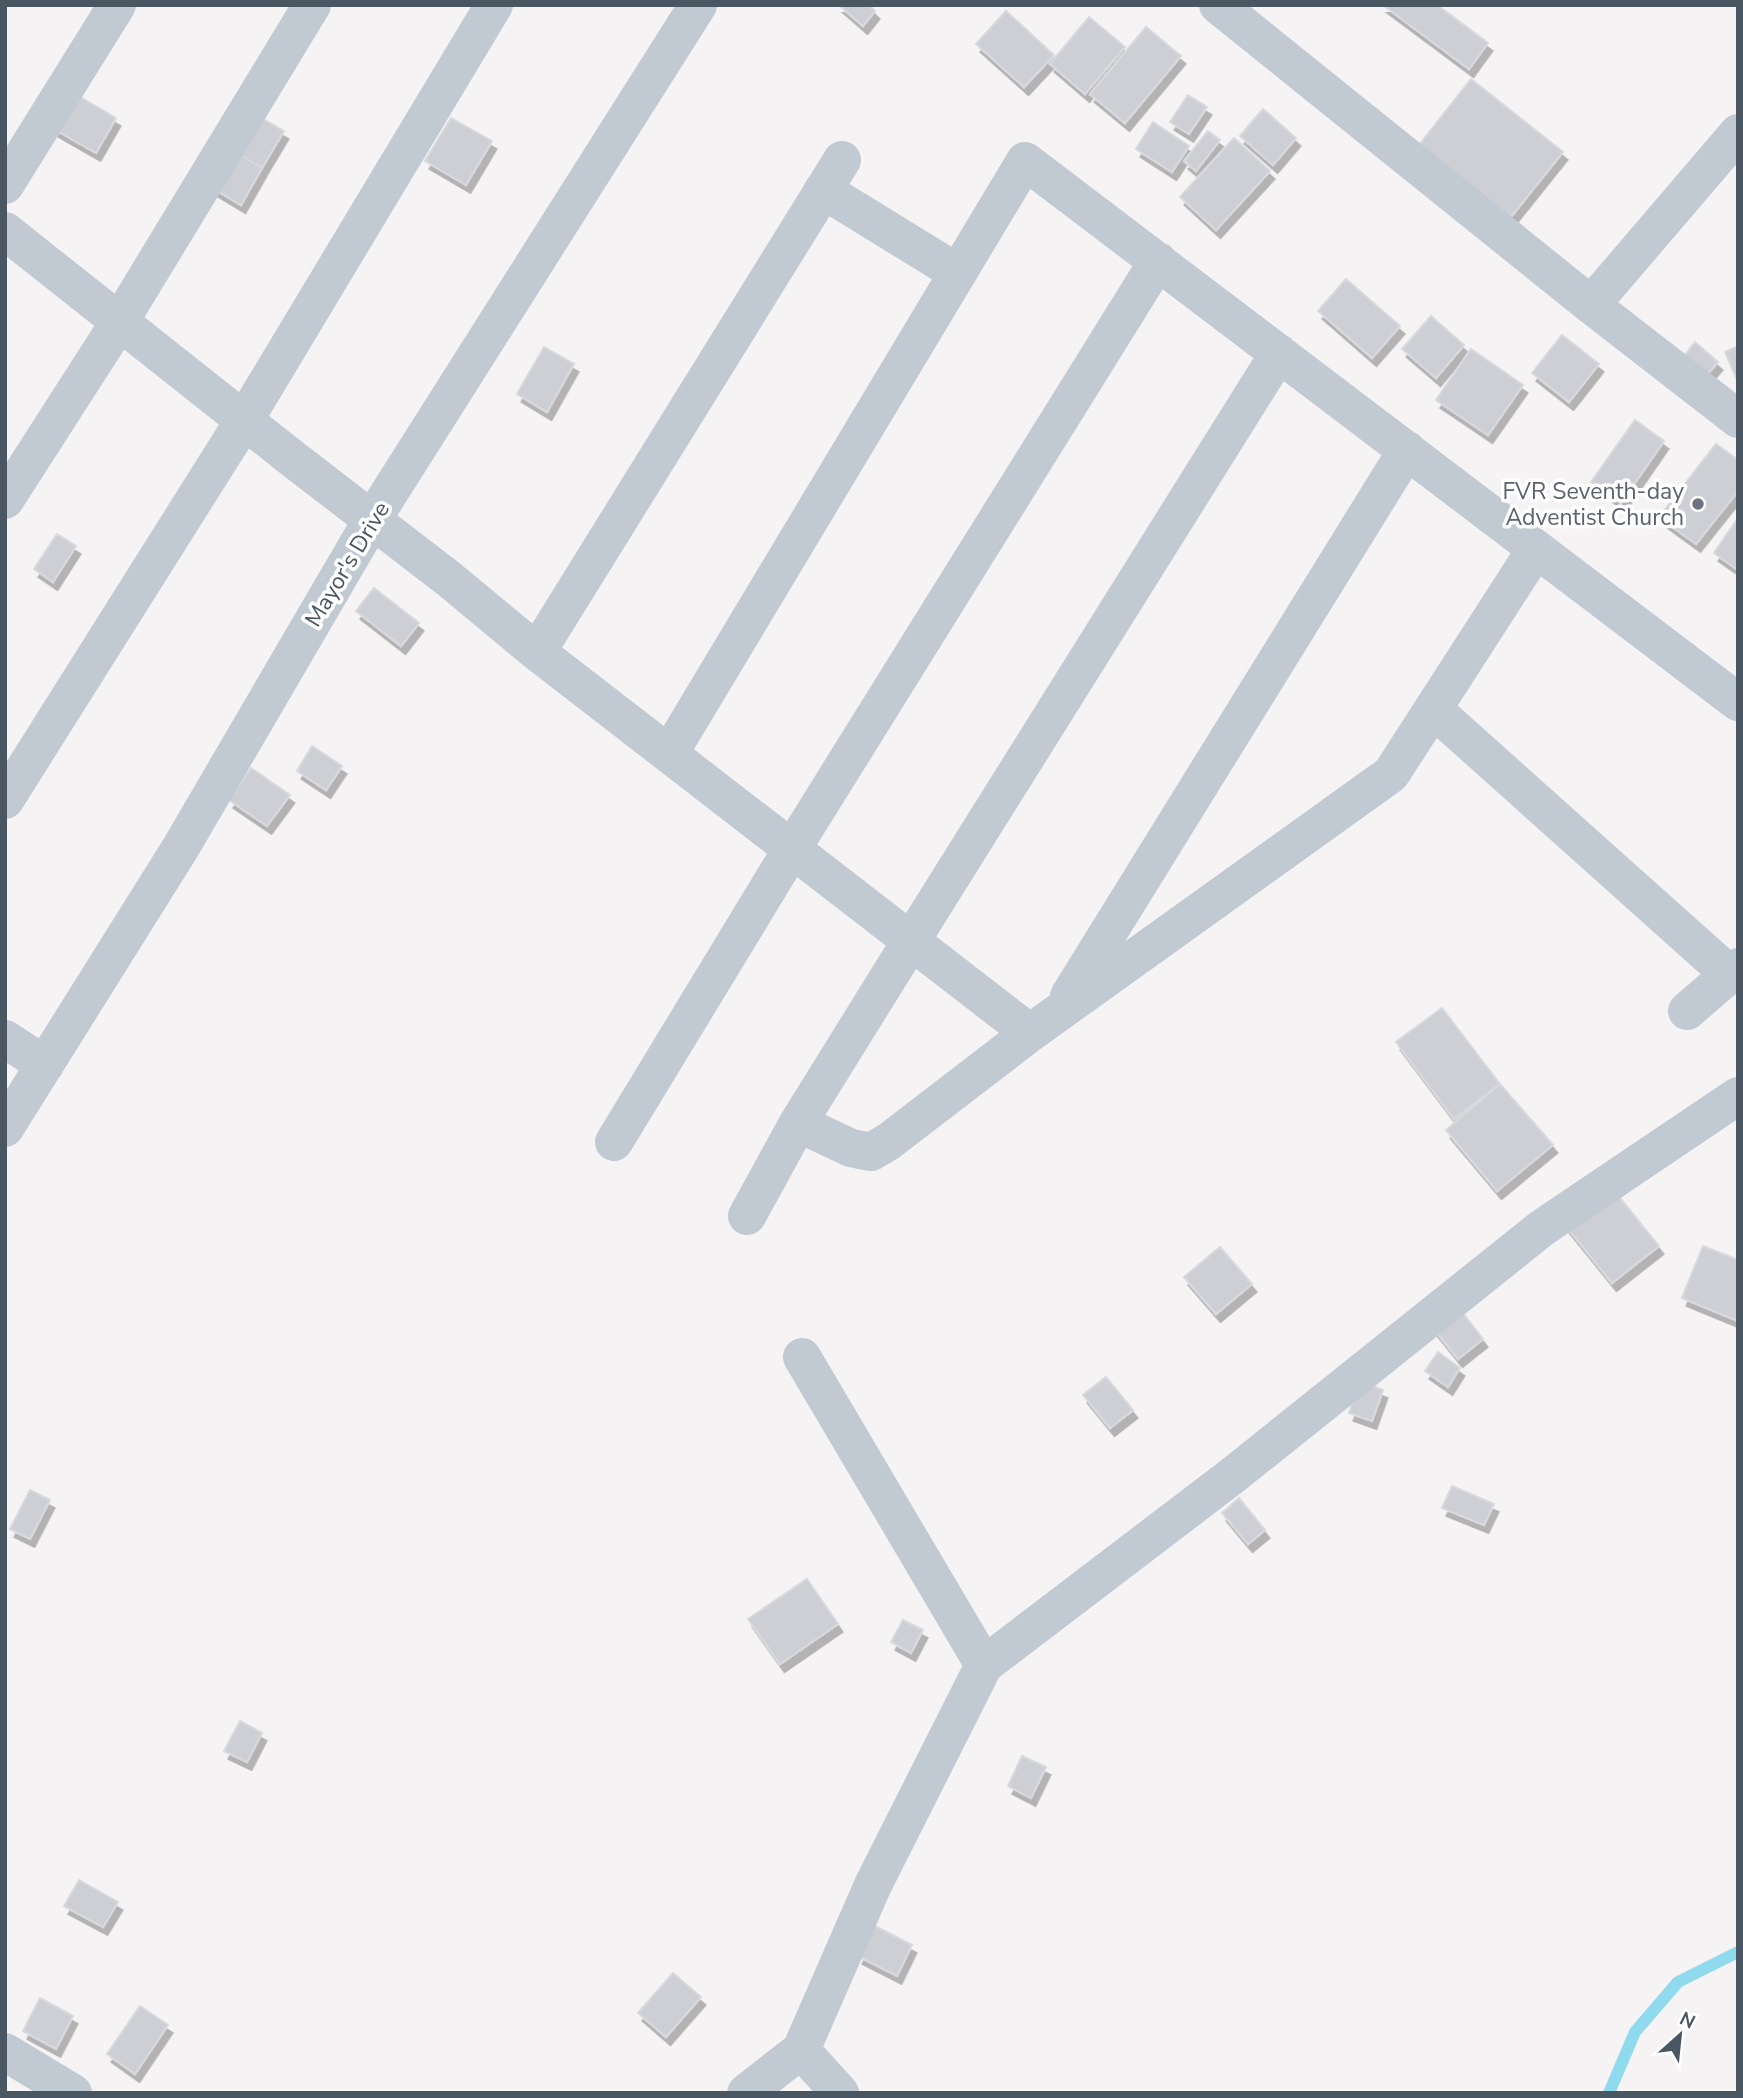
<svg xmlns="http://www.w3.org/2000/svg" width="1743" height="2098" font-family="'Nunito Sans',sans-serif">
  <style>
    .lines { fill: none; stroke-linecap: round; stroke-linejoin: round }
    .stream { stroke: #90daee; stroke-width: 12 }
    .building { fill: #cdcfd5; stroke: #d7d9de; stroke-width: 2; filter: url(#shadow) }
    .minor { stroke: #c1cad2; stroke-width: 38 }
    .worship-dot { fill: #6b7280; stroke: #fff; stroke-width: 2.5 }
    .labels { text-anchor: middle; stroke-width: 7; stroke-linejoin: round; paint-order: stroke }
    .worship-label { font-size: 23px; fill: #5b616d; stroke: #fff; text-anchor: end }
    .street-label { font-size: 23px; fill: #4a5661; stroke: #fff }
  </style>
  <defs>
    <filter id="shadow"><feDropShadow dx="4.5" dy="8" stdDeviation="0" flood-color="#0004"/></filter>
  </defs>
  <rect width="100%" height="100%" fill="#f5f3f3"/>
  <g class="lines">
    <!-- stream -->
    <path class="stream" d="M1609 2093 1635 2032 1678 1982 1738 1952"/>
  </g>
  <!-- building -->
  <path class="building" d="M839 5H869L875 11 863 26Z
    M1383 5H1437L1488 43 1469 69Z
    M1006 11 1054 55 1024 87 976 44Z
    M1089 17 1125 47 1085 94 1050 64Z
    M1146 27 1181 56 1125 123 1090 94Z
    M1471 79 1563 152 1510 218 1419 145Z
    M75 94 116 118 96 153 54 129Z
    M1188 95 1207 107 1189 134 1170 122Z
    M1263 109 1296 138 1273 165 1240 136Z
    M251 112 284 131 262 168 230 149Z
    M451 118 492 141 466 185 425 161Z
    M1153 122 1189 146 1172 172 1136 149Z
    M1208 131 1220 140 1196 171 1184 161Z
    M1234 138 1270 171 1216 230 1180 197Z
    M230 149 262 168 241 205 209 186Z
    M1346 279 1400 326 1372 358 1318 311Z
    M1431 316 1464 345 1436 378 1402 349Z
    M1562 335 1599 364 1569 402 1532 373Z
    M1695 342 1718 362 1704 378 1682 359Z
    M1738 346V382L1725 352Z
    M544 347 574 364 547 412 517 394Z
    M1471 349 1523 385 1488 435 1436 400Z
    M1635 420 1664 441 1621 503 1591 482Z
    M1716 444 1738 460V491L1696 544 1659 517Z
    M1738 518V570L1714 553Z
    M57 534 76 546 53 582 34 569Z
    M374 588 419 623 401 646 356 611Z
    M312 746 342 766 326 790 297 771Z
    M251 768 290 795 267 826 229 800Z
    M1442 1008 1500 1084 1454 1119 1396 1042Z
    M1500 1084 1553 1145 1497 1191 1446 1130Z
    M1611 1187 1659 1246 1612 1283 1565 1225Z
    M1703 1246 1738 1260V1321L1682 1298Z
    M1220 1247 1252 1284 1216 1314 1184 1277Z
    M1459 1308 1483 1339 1458 1359 1433 1328Z
    M1438 1352 1460 1368 1448 1387 1425 1371Z
    M1106 1377 1133 1410 1110 1428 1083 1395Z
    M1360 1381 1383 1390 1372 1421 1349 1413Z
    M1452 1486 1494 1504 1484 1525 1442 1508Z
    M30 1490 50 1500 30 1539 10 1529Z
    M1239 1498 1265 1530 1248 1544 1222 1513Z
    M807 1579 838 1624 780 1664 748 1619Z
    M903 1620 923 1630 911 1653 891 1642Z
    M240 1721 262 1733 247 1762 224 1751Z
    M1022 1756 1046 1767 1031 1798 1008 1786Z
    M79 1880 118 1902 103 1927 64 1906Z
    M873 1925 912 1945 897 1976 858 1956Z
    M673 1973 701 1997 666 2037 638 2013Z
    M40 1998 73 2016 56 2049 23 2031Z
    M140 2006 168 2025 135 2074 107 2054Z"/>
  <g class="lines">
    <!-- minor -->
    <path class="minor" d="M1218 5 1591 305 1738 419
      M5 185 117 5
      M823 190 958 273
      M5 231 293 459 449 579 537 652 1030 1033
      M1591 305 1738 133
      M5 500 120 321 312 5
      M537 652 842 160
      M1433 709 1728 973
      M669 754 1025 161 1738 702
      M5 800 245 419 494 5
      M1069 996 1407 450
      M1687 1011 1738 967
      M5 1039 45 1065
      M798 1123 851 1148 871 1152 888 1142 1030 1033 1391 774 1536 549
      M5 1128 181 847 372 520 698 5
      M614 1142 792 849 1158 261
      M747 1216 798 1123 911 941 1279 353
      M802 1357 984 1665
      M801 2050 840 2093
      M5 2052 73 2093
      M746 2093 801 2050 873 1885 984 1665 1232 1476 1542 1228 1738 1096"/>
  </g>
  <!-- markers -->
  <circle class="worship-dot" cx="1698" cy="504" r="7"/>
  <g class="labels">
    <!-- worship labels -->
    <g class="worship-label">
      <text x="1684" y="499">FVR Seventh-day<tspan x="1684" dy="26">Adventist Church</tspan></text>
    </g>
    <!-- street labels -->
    <g class="street-label">
      <text transform="translate(347 564) rotate(-59)" y="8">Mayor's Drive</text>
    </g>
  </g>
  <!-- border -->
  <rect width="1743" height="2098" fill="none" stroke="#4a5661" stroke-width="14"/>
  <!-- north arrow -->
  <g transform="translate(1680 2035) rotate(27)" stroke="#ffffff" stroke-width="5" paint-order="stroke">
  <path d="M0-5L12 26L0 18L-12 26Z" fill="#4a5661"/>
  <text y="-10" font-size="19" font-weight="bold" text-anchor="middle" fill="#4a5661">N</text>
  </g>
</svg>
